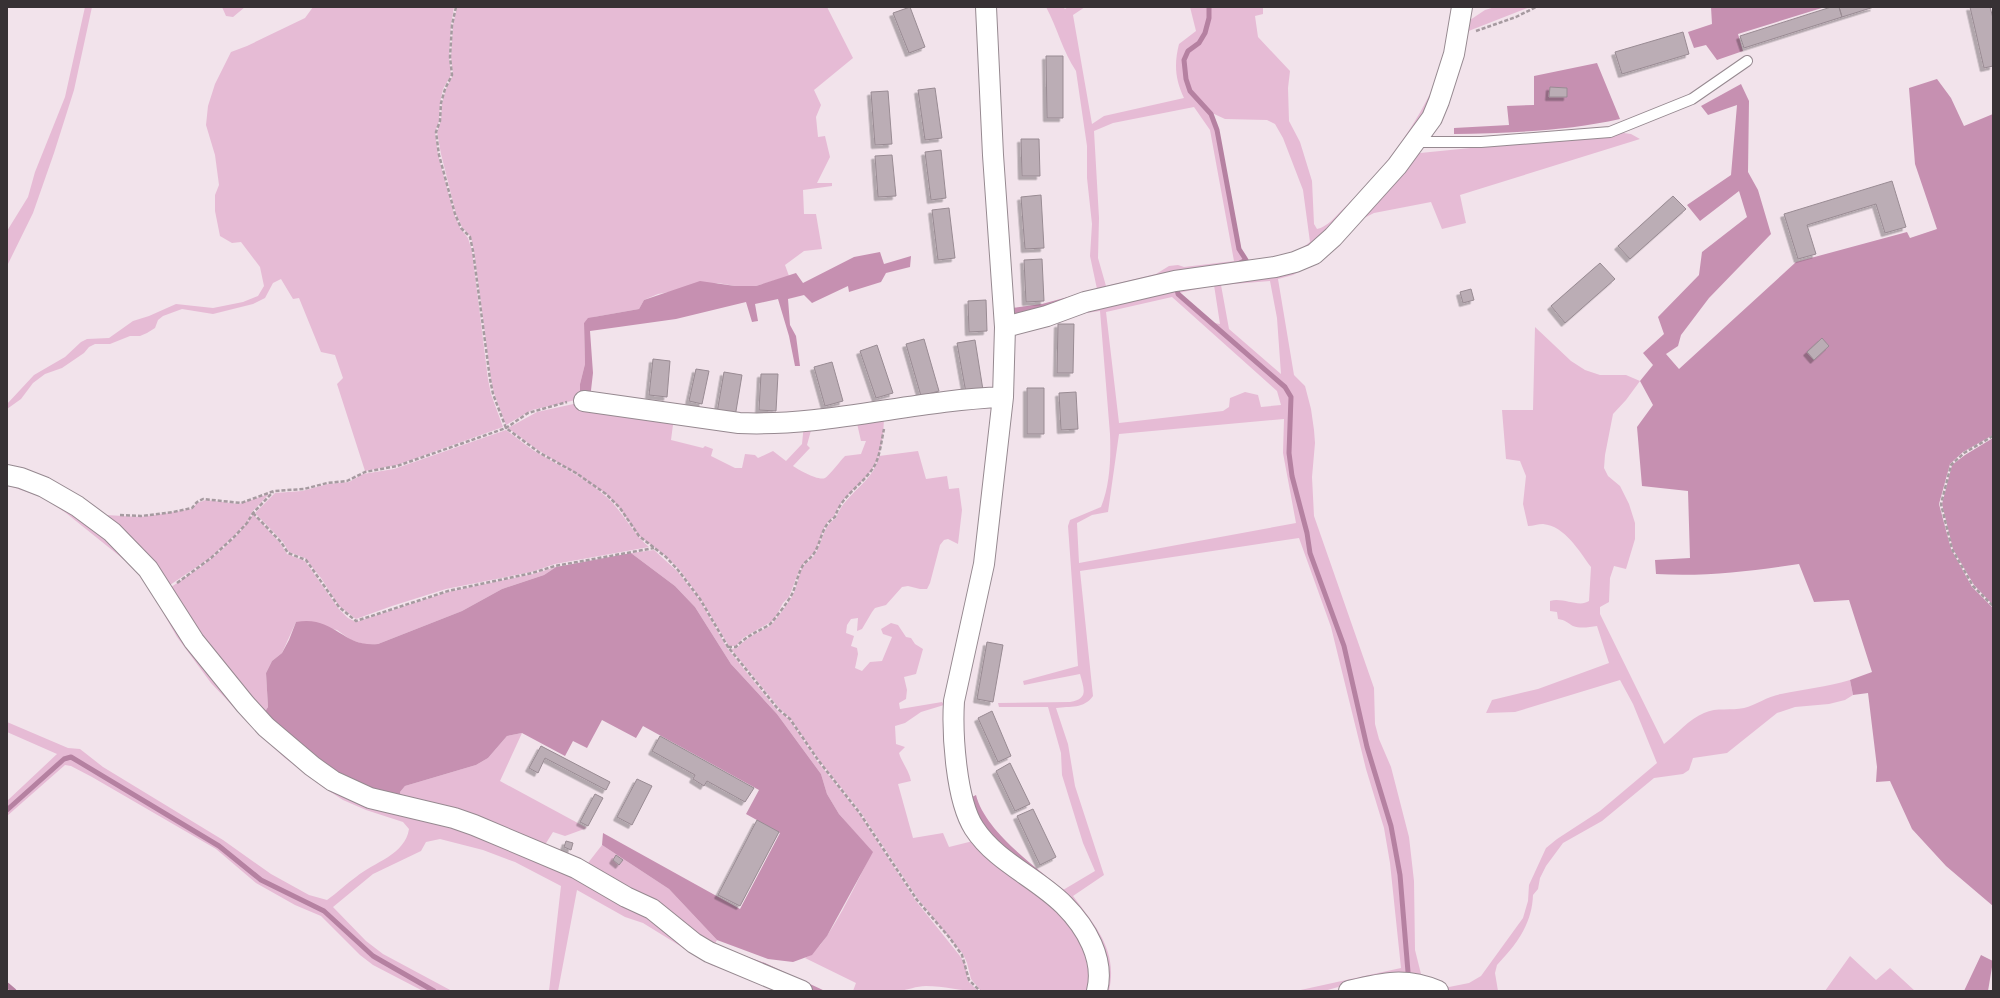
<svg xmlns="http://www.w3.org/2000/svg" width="2000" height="998" font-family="'Varela Round',sans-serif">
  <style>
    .green { fill: #e6bbd5; fill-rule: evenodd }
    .forest { fill: #c690b1 }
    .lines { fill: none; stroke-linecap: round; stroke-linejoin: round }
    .stream { stroke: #b581a1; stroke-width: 5 }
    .building { fill: #bbadb5; stroke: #998b93; filter: url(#shadow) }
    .service-casing { stroke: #968990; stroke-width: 12 }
    .minor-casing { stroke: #968990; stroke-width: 22 }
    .path { stroke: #a69aa0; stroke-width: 2.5; stroke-dasharray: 4 2; stroke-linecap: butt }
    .service { stroke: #fff; stroke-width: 10 }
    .minor { stroke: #fff; stroke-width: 20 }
  </style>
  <defs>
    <filter id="shadow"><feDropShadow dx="-3.5" dy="3.5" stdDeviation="0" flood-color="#0004"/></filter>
  </defs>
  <rect width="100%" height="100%" fill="#f2e3eb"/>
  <!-- green -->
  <path class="green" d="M85 7H92L74 90 54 153 33 213 7 266V231L28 197 35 172 65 97Z
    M222 7H245L233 17 226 16Z
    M313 7H454L451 25 449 57 451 75 443 89 440 103 439 121 435 132 438 155 454 214 460 228 468 238 472 251 488 379 491 394 503 427 397 465 365 471 337 384 343 378 335 355 321 352 299 298 293 299 281 279 273 283 265 298 253 304 213 314 182 309 163 316 158 320 155 328 147 333 140 336H130L110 344H95L89 347 84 353 62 368 45 374 33 383 21 399 7 409V404L34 375 65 357 81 342 87 339 109 338 133 321 149 316 176 304 213 308 243 302 258 296 264 286 260 267 241 242 232 243 220 236 215 211V195L219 185 215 155 206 125 208 106 215 84 231 52 247 46 305 18Z
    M457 7H827L853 58 814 90 821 105 816 117 818 137 825 136 830 157 817 183H832V186L803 190 804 214H816L822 249 804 251 785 265 789 276 756 286H735L718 283 658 294 644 300 639 309 594 317 584 323 585 364 580 384V399L532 410 506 425 494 393 491 379 474 251 471 237 462 227 456 214 441 154 437 132 441 121 442 103 446 89 453 75 451 57 453 25Z
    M1046 7H1063L1065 9 1068 7H1085L1073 15 1092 124 1104 116 1184 98C1175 79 1174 64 1179 44L1196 31 1190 7H1208V18L1204 33 1198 42 1187 51 1183 59 1185 79 1189 92 1210 115 1216 130 1238 250 1244 260 1234 265 1100 295 1097 289 1090 256 1092 224 1087 178V146L1076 71C1063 52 1057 27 1046 7ZM1194 107 1210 130 1234 261 1184 267 1178 265 1169 266 1156 274 1106 286 1098 258 1099 218 1094 131 1113 123Z
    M1210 7H1263V14L1255 16 1258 37 1290 71 1288 88 1289 121 1300 142 1312 181 1314 224 1317 229C1327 227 1334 218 1341 211 1380 175 1418 125 1438 76 1447 54 1446 29 1453 7L1443 75 1417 131 1310 250 1271 259 1298 251 1310 242 1303 190 1283 138 1275 124 1267 120 1225 119 1212 113 1191 91 1187 78 1185 60 1189 52 1200 43 1206 34 1210 18Z
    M1495 7H1530L1466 32V17L1470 20 1485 10Z
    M1624 133 1631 134 1640 139 1460 195 1466 223 1442 229 1431 202 1374 213 1362 219 1312 265 1293 275 1278 279 1294 375 1305 386 1311 409 1314 430 1315 443 1312 477 1314 516 1374 688 1375 724 1379 739 1391 767 1409 837 1414 881 1415 950 1421 974 1449 987 1469 983 1481 976 1523 918 1528 901 1529 885 1546 848 1557 839 1600 811 1657 763 1633 704 1620 680 1515 712 1486 713 1492 700 1538 689 1609 663 1597 626C1589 627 1581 629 1573 626 1568 623 1565 620 1558 619L1557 612 1550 611V601C1563 597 1579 608 1589 601L1591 567C1579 551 1565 526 1543 524 1538 524 1533 526 1528 526L1523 504 1526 476 1520 461 1506 459 1502 410H1533L1535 327 1571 361 1585 370 1600 375H1626L1640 381 1626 400 1613 414 1605 455 1604 468 1608 476 1620 486 1629 504 1635 523V539L1626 569 1614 566 1610 578 1609 602 1600 607V614L1664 744C1677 734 1689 719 1704 713 1717 707 1731 711 1744 708 1756 705 1768 696 1781 694 1805 689 1826 687 1850 680L1853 695 1845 700 1829 704 1795 707 1777 713 1727 753 1693 758 1689 770 1683 774 1654 778 1602 821 1563 843 1546 866 1540 878 1538 889 1533 895C1532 924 1517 944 1497 965L1495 973 1498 991H1444L1349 984 1324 991H1296L1401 968 1390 863 1384 828 1366 769 1331 627 1299 538 1080 571 1093 696C1084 709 1070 706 1056 708L1068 744 1075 786 1104 875 1073 896C1096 927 1118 950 1109 991H1100L1101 979 1058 893 1095 871 1083 843 1062 775 1061 753 1048 707H999L998 703 1070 702C1089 699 1084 689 1080 674L1024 685 1023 681 1078 666 1068 526 1070 520 1101 507C1110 485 1111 458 1110 434L1100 311 1073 315 1072 312 1175 290 1176 295 1284 388 1290 397 1287 453 1291 476 1305 533 1309 553 1343 647 1366 748 1389 826 1398 875 1406 971 1408 972 1409 970 1406 949 1401 875 1392 826 1368 747 1345 646 1311 553 1293 475 1290 453 1293 397 1286 387 1214 323 1220 324 1214 285 1179 293 1177 286 1300 265 1410 154ZM1270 281 1277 318 1281 374 1229 329 1221 285ZM1172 297 1277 391 1281 405 1261 407 1258 395 1245 392 1230 398 1229 407 1223 411 1119 423 1106 312ZM1284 419 1283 453 1296 523 1079 563 1077 523 1092 515 1108 512 1119 434Z
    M578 403 674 417 671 440 703 448 705 446 713 449 711 456 735 468H742L745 454 755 455 758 458 773 451 786 461 802 444 804 424 813 423 807 445 810 448 793 466C799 470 818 481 825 478 829 476 841 460 845 456L861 454 866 441H861L856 419 884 413C884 431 882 456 871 471 859 487 840 497 834 517L829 520 824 528 816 550 800 568 789 597 783 603 774 620 743 638 736 646H729L700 598 679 569 666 556 639 536 618 506 605 493 535 448 508 428 537 412Z
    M506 430C516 437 525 445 536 452 558 465 583 477 603 494 622 509 631 532 649 547L555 564 531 572 446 589 392 606 356 619 339 606 321 578 305 558 289 552 283 542 255 513 275 493 302 491 328 484 349 482 363 474 394 469Z
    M918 451 926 479 947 476 949 489 959 488 962 510 958 544 948 539 944 540 940 545 930 583 927 589H920L908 586 902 587 886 605 875 608 872 612 862 629 857 631 858 618 851 619 847 625 846 633 854 636 851 646 857 648 858 654 855 668 862 671 870 662 882 661 892 637 883 634 881 629 891 623 898 625 906 637 911 638 915 644 923 649 916 674 904 677 907 690 906 699 899 703 900 709 942 702 944 705 921 712 905 723 895 726 896 744 905 747 899 753C902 763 909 770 911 781L898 784 913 838 943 833 949 847 977 840 1051 900 1089 945 1090 991H981L971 979 967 963 963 954 918 899 860 811 819 760 790 718 779 708 731 649 737 648C747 637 757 633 770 626 774 623 789 602 792 597 797 588 798 577 802 568 805 563 810 561 813 557 823 545 821 527 836 518 843 498 862 488 873 471 876 466 877 461 879 456Z
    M7 485 36 489 123 549 282 747 509 844 644 914 762 983 711 965 643 923 625 917 577 890 558 991H549L561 886 515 862 483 850 440 839 426 842 421 851 373 874 333 907 366 941 383 954 452 991H437L373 955 324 910 261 878 219 844 71 756 63 757 7 808V801L57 754 7 732V722L68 748 80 749 103 767 223 840 271 874 309 895 327 900C337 893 346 884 356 877 374 862 405 855 409 829L403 822 366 810 343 800 323 787 285 758 259 734 211 683 177 637 145 581 127 562 66 513 44 498Z
    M269 494 252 512 247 522 233 537 210 558 167 587 102 517 106 515 140 517 162 514 192 509 197 503 206 500 239 504Z
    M253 514 280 543 287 554 305 561 338 608 348 618 356 622 448 592 533 574 556 567 544 575 502 589 462 611 378 644 367 645 351 640 337 630 296 622 282 653 272 661 266 673 268 707 264 713 260 714 168 589C199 569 233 546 253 514Z
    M654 550 677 571 699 599 727 648 777 710 789 719 817 761 858 812 916 901 960 956 965 964 968 981 978 991C960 991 944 986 926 986 916 986 908 990 899 991 884 993 868 991 853 991L856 983 805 958C827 950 860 875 872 852L839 814 827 794 821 774 777 714 731 664 695 607 675 586 631 553Z
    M522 733 500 781 587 828 565 836 553 832 543 848 401 802 400 792 405 786 476 765 488 758 507 736Z
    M71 759 218 846 260 881 323 912 372 958 432 991H423L373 965 360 955 321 916 295 905 256 883 216 849 92 777 71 766 65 765 7 816V812L65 760Z
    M602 845 669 889 717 940 712 949 617 885 588 863Z
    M1850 956 1876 980 1890 968 1915 991H1825Z"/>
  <!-- forest -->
  <path class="forest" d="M1711 7H1825L1738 34 1743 51 1717 60 1706 45 1694 48 1688 32 1712 24Z
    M1597 63 1620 119C1567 131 1508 133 1454 134V128L1509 125 1507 106 1534 105V76Z
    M1937 79 1951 98 1964 126 1993 114V435L1963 452 1950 464 1939 504 1951 549 1972 587 1993 608V906L1946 866 1912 829 1890 781 1876 782 1877 767 1868 693 1853 695 1850 680 1872 672 1849 600 1814 602 1799 564C1751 571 1705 577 1656 574L1655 560 1690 558 1688 491 1642 486 1637 427 1653 405 1640 381 1653 365 1643 353 1664 334 1658 317 1699 275 1702 252 1747 217 1739 191 1700 221 1687 205 1731 175 1737 105 1708 115 1701 106 1741 84 1749 101 1748 172 1758 190 1771 234 1709 298 1681 335 1678 346 1666 354 1679 369 1796 262 1907 232 1910 238 1937 229 1915 164 1909 88Z
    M880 252 884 264 911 256 910 267 886 273 881 282 849 292 848 286 812 303 804 295 788 299 790 325 796 336 800 366H795L789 336 778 299 755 304 758 321 752 322 746 302 676 319 590 331 593 373 590 399H580V384L585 364 584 323 588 318 639 309 644 300 700 281 735 286H756L796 273 803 283 854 257Z
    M1097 289 1100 295 1013 316 1012 308 1042 304Z
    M1993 438V605L1974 585 1953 549 1942 504 1952 465 1965 455Z
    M631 553 675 586 695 607 731 664 777 714 821 774 827 794 839 814 873 852 827 936 812 955 793 962 768 959 717 940 669 889 602 845 603 833 740 909 780 833 746 814 759 790 643 726 636 738 602 720 587 748 573 741 565 756 522 733 507 736 488 758 476 765 405 786 400 792 401 802 337 779 264 713 268 707 266 673 272 661 282 653 289 640 296 622C335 615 342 648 378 644L462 611 502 589 544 575 556 567Z
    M976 795C985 831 1035 867 1064 890L1058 893 982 830 970 798Z
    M729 950 765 963 825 991H812Z
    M1981 955 1993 961 1988 991H1964Z"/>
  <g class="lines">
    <!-- stream -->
    <path class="stream" d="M1209 7V18L1205 33 1199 43 1188 51 1184 60 1186 79 1190 91 1211 114 1217 130 1239 249 1246 260 1240 263
      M1176 286 1178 294 1285 387 1291 397 1289 453 1292 476 1307 533 1310 553 1344 646 1367 747 1391 826 1400 875 1408 972
      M7 810 64 759 71 757 219 846 261 880 324 911 373 956 434 991
      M7 985 14 991"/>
  </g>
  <!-- building -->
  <path class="building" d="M910 7 925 47 909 53 893 13Z
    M1831 7H1839L1842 17 1744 48 1740 36Z
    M1839 7H1874L1842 17Z
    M1970 7H1990L1993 18V66L1984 68Z
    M1683 32 1689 54 1622 74 1615 52Z
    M1046 56H1063V118H1047Z
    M1550 87 1567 88V97H1549Z
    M935 88 942 138 925 140 918 90Z
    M888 91 892 144 875 145 871 92Z
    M1021 139H1039L1040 176H1022Z
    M941 150 946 198 931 200 925 152Z
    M892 155 896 196 878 197 875 156Z
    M1892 181 1906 227 1885 233 1876 204 1807 225 1816 254 1798 259 1784 214Z
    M1041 195 1044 248 1025 249 1021 197Z
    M1673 196 1686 209 1630 259 1618 246Z
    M949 208 955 258 938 260 932 210Z
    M1042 259 1044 301 1026 302 1024 260Z
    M1600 263 1615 279 1565 323 1551 306Z
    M1471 289 1474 300 1463 303 1460 292Z
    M986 300 987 331 969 332 968 301Z
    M1058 324H1074L1073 373H1057Z
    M1822 338 1829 346 1814 360 1807 352Z
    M924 339 939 391 921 396 906 344Z
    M975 340 983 390 966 393 957 343Z
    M877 345 893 393 876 398 860 351Z
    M653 359 670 361 667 397 649 395Z
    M832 362 843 401 825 406 814 367Z
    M696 369 709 371 702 404 689 401Z
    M724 372 742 375 735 417 717 413Z
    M761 374H778L776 411 759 410Z
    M1027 388H1044V434H1027Z
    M1076 392 1078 429 1061 430 1059 393Z
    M987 642 1003 645 993 702 977 699Z
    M992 711 1011 756 998 762 978 718Z
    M660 736 754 788 745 802 707 781 704 786 693 779 695 775 652 751Z
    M541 746 610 782 606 790 545 758 538 773 529 768Z
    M1010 763 1030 804 1015 811 996 771Z
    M637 779 652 786 632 825 617 817Z
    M595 794 603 798 588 826 580 822Z
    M1033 809 1056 857 1040 865 1017 816Z
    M757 820 779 832 740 906 718 895Z
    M566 841 573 843 571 850 564 847Z
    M616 855 623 860 619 865 613 860Z"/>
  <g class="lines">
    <defs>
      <path id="service" d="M1415 142H1481L1610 132 1692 99 1747 61"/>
      <path id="minor" d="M986 7 993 155 1005 327 1003 397 984 564 954 701C952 734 956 800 974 828 996 862 1036 877 1064 905 1086 927 1105 959 1097 991
        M1005 327 1047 316 1085 302 1175 281 1275 267 1295 262 1314 254 1333 237 1397 166 1432 118 1439 101 1454 54 1462 7
        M584 401 739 423C827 427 914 400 1003 397
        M7 475 21 478 44 487 77 506 112 532 148 569 194 641 245 704 266 727 312 766 333 781 370 798 454 818 474 825 576 868 626 897 652 909 694 943 709 952 802 991
        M1349 991C1382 983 1405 977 1438 991"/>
    </defs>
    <!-- service casing -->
    <use href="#service" class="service-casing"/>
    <!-- minor casing -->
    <use href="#minor" class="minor-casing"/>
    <!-- path -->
    <path class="path" d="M456 7 452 25 450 57 452 75 445 89 441 103 440 121 436 132 439 155 455 214 461 228 470 237 473 251 490 379 493 394 506 428 540 453 576 473 606 494 620 508 639 536 666 557 678 570 700 599 728 647 778 709 790 719 818 760 859 812 917 900 949 937 962 955 969 980 980 991
      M1476 31 1516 17 1536 7
      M1993 436 1964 453 1951 465 1941 504 1952 549 1973 586 1993 606
      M253 513 281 542 288 553 306 560 339 607 356 621 448 591 532 573 555 566 654 548
      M120 515 141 516 173 512 192 508 197 502 203 499 241 503 274 491 304 489 327 483 347 481 365 472 397 466 486 435 506 428 528 413 567 402
      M177 583 211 558 234 537 247 523 253 513 273 492
      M728 647H736C746 636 757 632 769 625 773 622 789 600 791 596 796 587 797 576 802 567 804 562 809 560 812 556 822 544 820 526 835 517 841 497 859 487 871 471 880 460 881 442 884 429"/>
    <!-- service -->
    <use href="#service" class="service"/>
    <!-- minor -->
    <use href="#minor" class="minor"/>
  </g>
  <!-- border -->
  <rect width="2000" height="998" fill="none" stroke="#373134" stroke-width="16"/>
</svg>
